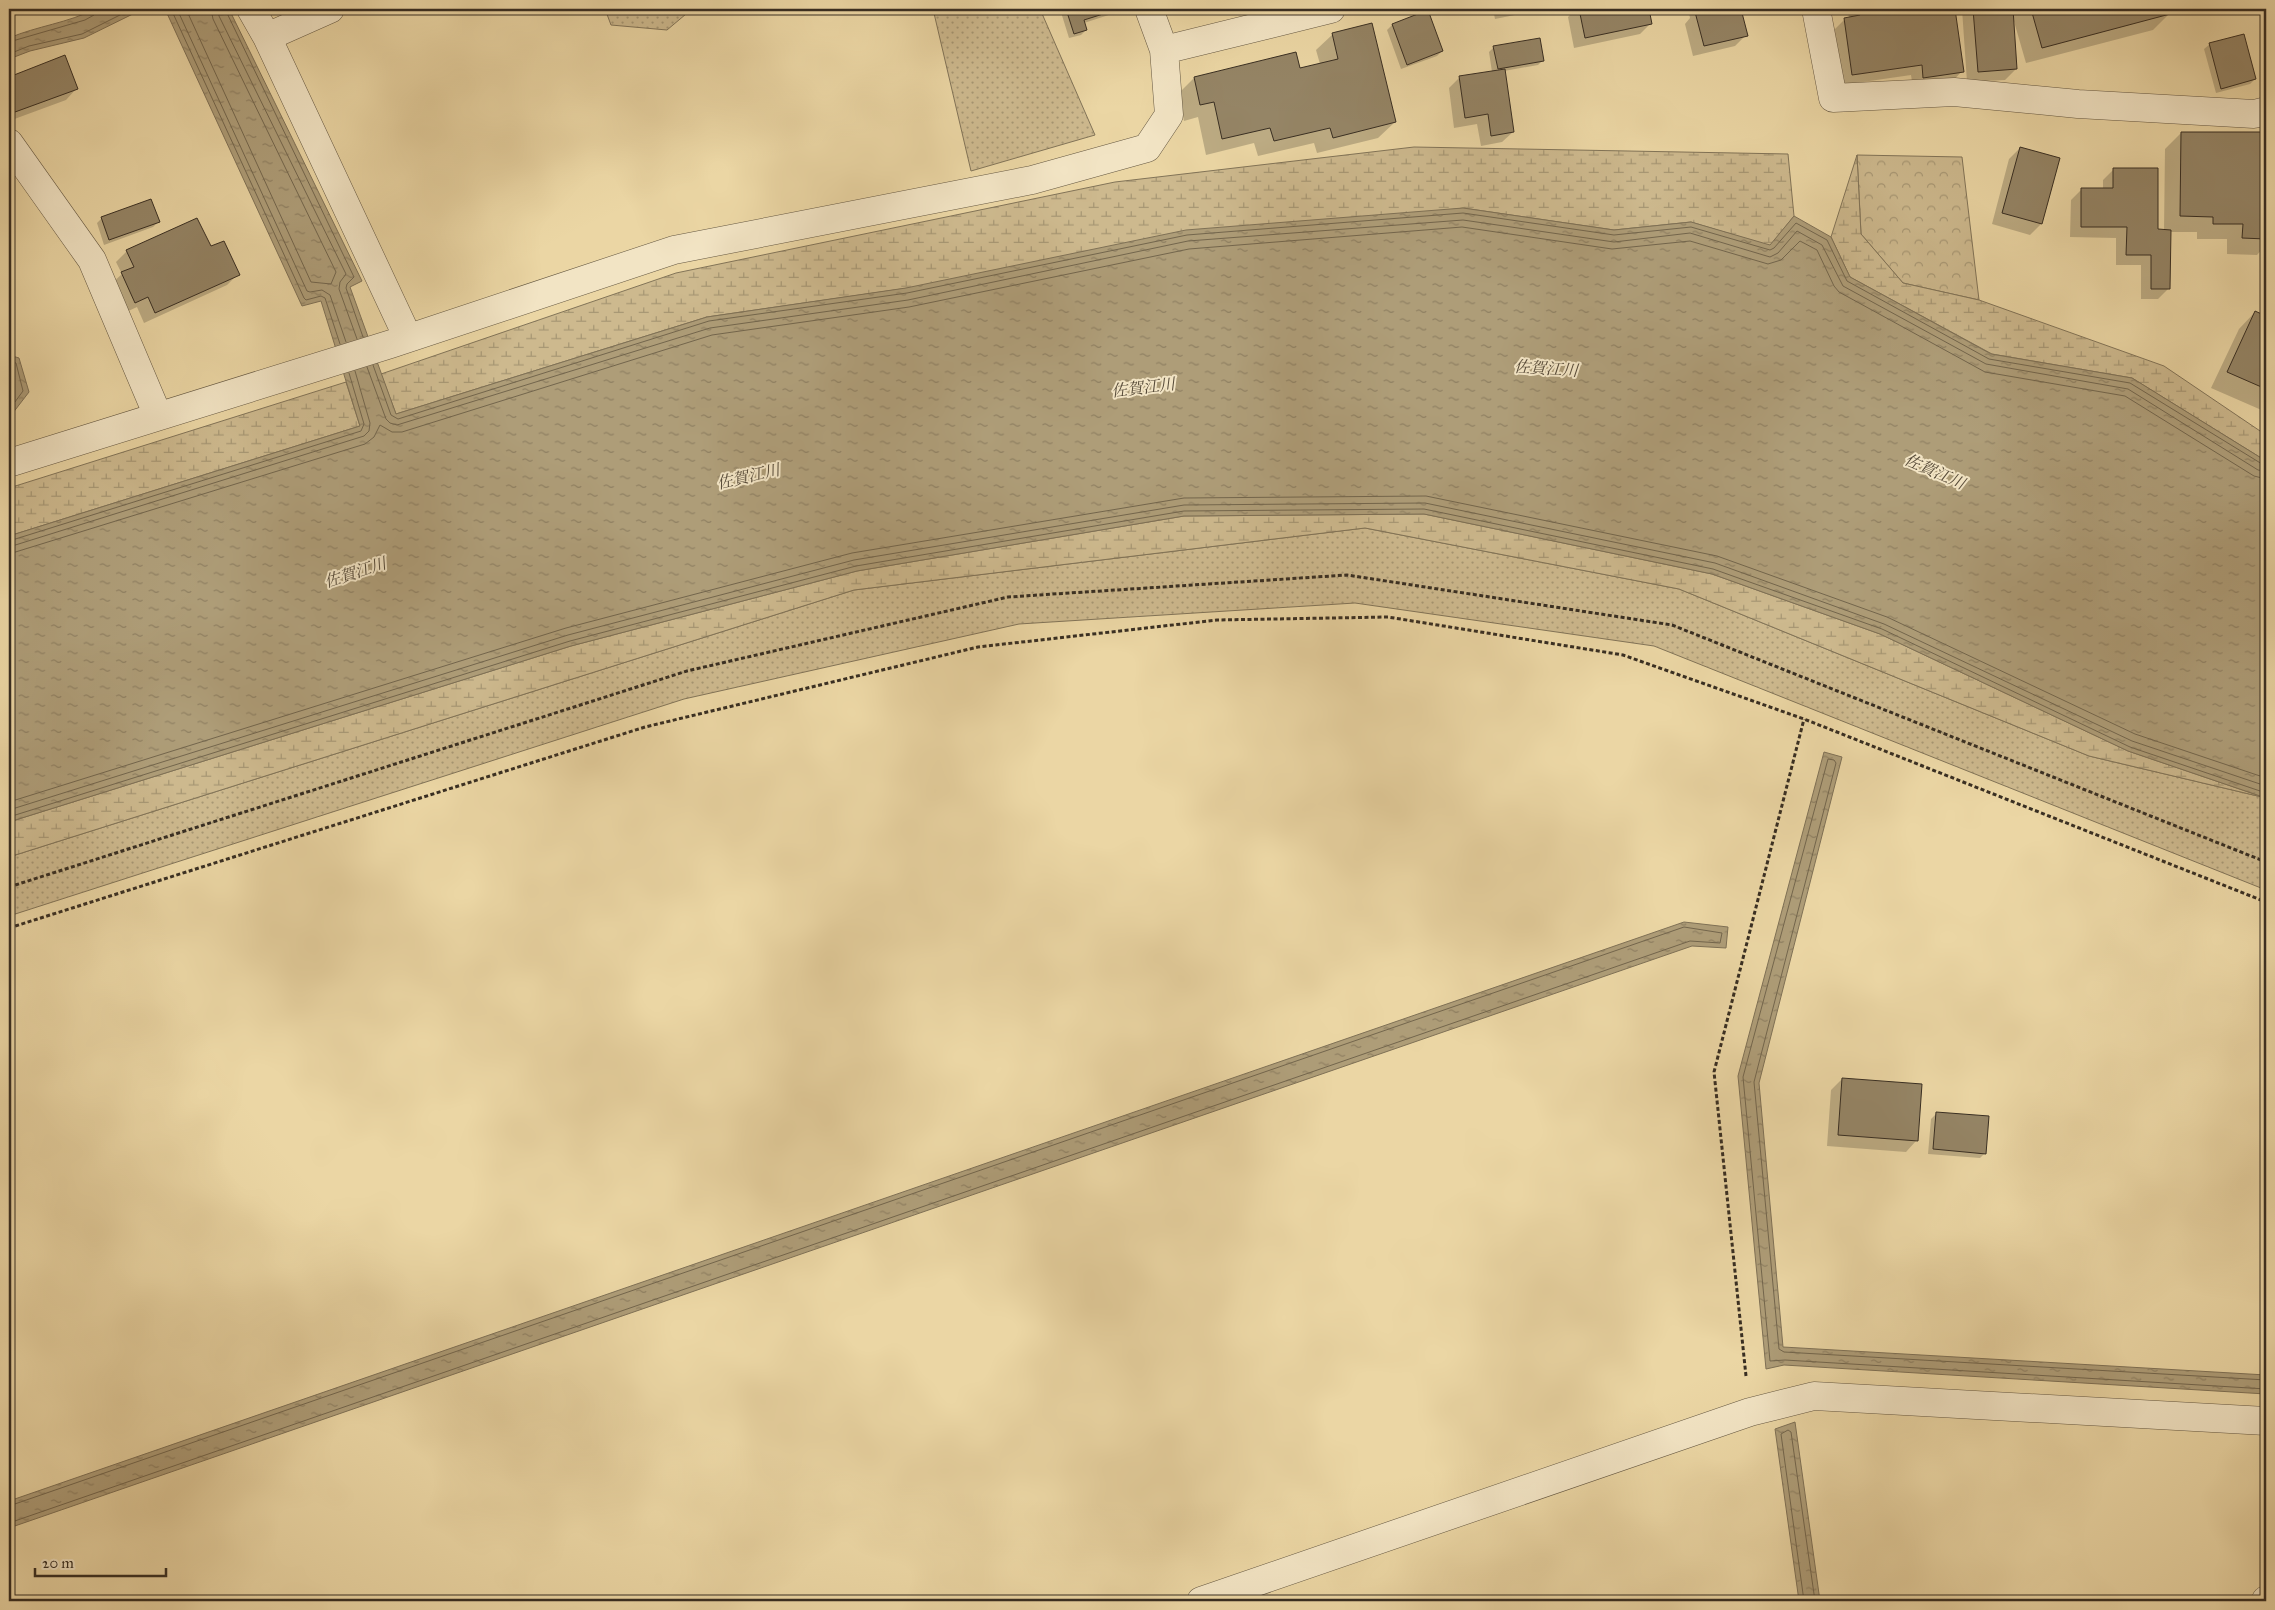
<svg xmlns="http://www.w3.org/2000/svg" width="2275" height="1610" font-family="'IM FELL Great Primer','Noto Serif JP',serif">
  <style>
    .grass { fill: url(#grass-dots); stroke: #827458 }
    .forest { fill: url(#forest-crowns); stroke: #827458 }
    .wetland { fill: url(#wetland-marsh); stroke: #827458 }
    .water { fill: url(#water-ripples); stroke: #7f7156 }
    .shadow { fill: #0003 }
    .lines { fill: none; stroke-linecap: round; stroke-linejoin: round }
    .shore { stroke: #73664d; stroke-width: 1 }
    .building { fill: #958566; stroke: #382e22 }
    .minor-casing { stroke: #655842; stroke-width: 29 }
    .path { stroke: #382e22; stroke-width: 3; stroke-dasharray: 4 2.5; stroke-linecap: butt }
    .minor { stroke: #f2e4c4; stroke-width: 28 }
    .labels { text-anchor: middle; stroke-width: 4; stroke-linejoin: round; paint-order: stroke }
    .water-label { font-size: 16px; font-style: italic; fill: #564a38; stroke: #f2e4c4 }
  </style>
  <defs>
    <pattern id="grass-dots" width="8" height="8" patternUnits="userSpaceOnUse" patternTransform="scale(1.25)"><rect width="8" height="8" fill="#cdb98e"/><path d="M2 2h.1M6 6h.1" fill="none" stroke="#a79774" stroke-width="1.8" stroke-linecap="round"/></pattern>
    <pattern id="forest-crowns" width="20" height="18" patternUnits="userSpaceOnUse" patternTransform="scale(1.25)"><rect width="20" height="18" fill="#cdb98e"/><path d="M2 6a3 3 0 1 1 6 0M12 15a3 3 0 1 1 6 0" fill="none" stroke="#a79774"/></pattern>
    <pattern id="wetland-marsh" width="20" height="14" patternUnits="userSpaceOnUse" patternTransform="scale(1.25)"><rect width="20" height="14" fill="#cdb98e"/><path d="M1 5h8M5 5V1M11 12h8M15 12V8" fill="none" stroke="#a79774"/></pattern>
    <pattern id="water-ripples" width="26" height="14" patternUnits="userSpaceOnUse" patternTransform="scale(1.25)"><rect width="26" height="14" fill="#ae9d78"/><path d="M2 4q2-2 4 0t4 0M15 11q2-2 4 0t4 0" fill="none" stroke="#8f8062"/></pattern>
  </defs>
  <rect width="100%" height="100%" fill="#ebd6a4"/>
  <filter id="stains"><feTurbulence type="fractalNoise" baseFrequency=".004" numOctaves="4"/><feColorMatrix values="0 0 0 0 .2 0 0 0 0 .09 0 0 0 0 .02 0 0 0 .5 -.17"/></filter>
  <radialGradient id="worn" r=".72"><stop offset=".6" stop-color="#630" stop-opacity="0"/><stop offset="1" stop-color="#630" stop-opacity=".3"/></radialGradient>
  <!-- grass -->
  <path class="grass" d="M605 9H692L667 30 611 25Z
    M933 9H1040L1095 135 971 171Z
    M1365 528 1679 589 2089 756 2266 798V890L1654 646 1355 603 1019 624 684 699 9 916V857L854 590Z"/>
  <!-- forest -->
  <path class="forest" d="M1857 155 1962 157 1979 300 1903 283 1861 234Z"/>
  <!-- wetland -->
  <path class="wetland" d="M1414 147 1788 154 1794 216 1770 246 1691 222 1614 230 1463 208 707 317 396 414 381 374 676 273 1115 182Z
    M1857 155 1861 234 1903 283 1979 300 2164 366 2266 435V461L2132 378 1992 354 1850 277 1831 237Z
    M346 382 360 426 9 536V488Z
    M1424 514 1712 574 1880 634 2128 751 2266 798 2089 756 1679 589 1365 528 854 590 9 857V822L571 646 857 571 1184 516Z"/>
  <!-- water -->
  <path class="water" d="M95 9H143L84 38 30 51 9 59V38C37 26 68 23 95 9Z
    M165 9H229L362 281 350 287 396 414 707 317 906 288 1186 230 1463 208 1614 230 1691 222 1770 245 1794 216 1831 237 1850 277 1991 354 2132 378 2266 461V798L2128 751 1880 634 1712 574 1424 514 1184 516 857 571 571 646 9 822V536L360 426 321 301 302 306Z
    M9 355 19 358 29 392 9 418Z
    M1824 752 1842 757 1759 1083 1783 1347 2266 1375V1394L1784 1365 1766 1369 1738 1076Z
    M1684 922 1728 927 1726 948 1692 946 9 1528V1501Z
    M1795 1422 1820 1601H1799L1775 1429Z"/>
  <!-- shadow -->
  <path class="shadow" d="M1060 9H1121L1118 12 1084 23 1086 30 1081 35 1069 38Z
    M1493 9H1545L1495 19Z
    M1576 9H1647L1650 24 1640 34 1574 48 1568 17Z
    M1688 9H1758L1741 13 1746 35 1735 46 1693 56 1685 24 1690 18Z
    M1851 9H1889V12L1895 9H1953L1962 71 1952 82 1913 88 1911 75 1842 85 1834 30 1845 19 1849 18 1848 12Z
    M1962 9H2167L2169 14 2153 30 2026 63 2013 18 2016 69 2005 80 1967 82Z
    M1427 12 1442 51 1437 56 1401 69 1387 30 1392 25Z
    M1333 34 1395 122 1378 138 1317 153 1314 143 1258 156 1254 143 1206 155 1198 117 1184 121 1178 94 1194 78 1299 70 1320 64 1316 50Z
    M2210 44 2255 79 2250 84 2216 93 2204 49Z
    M1494 47 1543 60 1538 65 1504 71 1513 132 1502 142 1481 146 1477 124 1454 128 1449 88 1460 77 1492 72 1489 52Z
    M64 57 76 89 66 100 9 121V78Z
    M2181 133 2266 134V245L2257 255 2227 254V239H2197V232H2169V288L2158 299H2141V265H2116V238L2070 237 2071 200 2081 190H2103V180L2114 169 2156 230 2164 231 2165 149Z
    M2020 148 2041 224 2030 235 1992 224 2009 159Z
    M102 218 158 222 153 227 104 245 97 223Z
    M210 248 238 274 227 285 144 323 137 307 124 313 111 284 122 274 116 262 127 251Z
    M2255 312 2266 317V412L2211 388 2239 329Z
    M1842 1079 1916 1141 1906 1152 1827 1146 1831 1090Z
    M1936 1114 1985 1153 1980 1158 1928 1154 1931 1119Z"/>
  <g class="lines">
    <!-- shore -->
    <path class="shore" d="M171 9 304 298 306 300 321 296 325 298 340 344
      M177 9 307 291 310 292 322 290 330 295 346 342
      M186 9 311 282 331 284 336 272 213 19 211 9
      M218 9 219 16 346 274 340 282 339 289 357 339
      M225 9 354 277 347 284 346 288 363 337
      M9 42 85 20 94 15 96 9
      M9 54 29 46 82 34 132 9
      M9 361 16 363 23 391 9 410
      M373 365 391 415 398 419 709 321 907 293 1187 235 1463 213 1614 235 1691 227 1770 250 1774 248 1796 223 1827 240 1847 281 1989 359 2130 383 2262 464 2266 465
      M367 367 386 419 390 423 397 425 710 328 908 300 1188 241 1463 220 1614 242 1690 233 1770 257 1778 253 1797 231 1822 245 1843 286 1986 364 2128 389 2258 470 2266 471
      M9 541 361 431 364 424 349 373
      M9 547 364 436 369 431 370 423 355 371
      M9 554 365 444 374 437 380 425 392 432H402L712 335 909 307 1189 249 1462 227 1612 249 1690 241 1768 264 1781 260 1800 241 1817 250 1834 286 1839 292 1985 372 2125 396 2254 476 2266 479
      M9 802 566 628 852 553 1184 498 1426 496 1717 556 1887 617 2135 734 2266 778
      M9 810 568 635 854 560 1184 505 1425 503 1715 563 1884 624 2132 741 2266 786
      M9 817 570 641 856 566 1184 511 1424 509 1713 569 1882 629 2130 747 2266 793
      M2266 1380 1784 1352 1779 1349 1754 1082 1836 763 1834 760 1828 759 1743 1077 1770 1361 1785 1360 2266 1389
      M9 1506 1684 927 1722 933 1720 943 1690 941 9 1523
      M1804 1601 1781 1434 1788 1430 1791 1432 1815 1601"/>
  </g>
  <!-- building -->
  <path class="building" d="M1066 9H1119L1084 20 1087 30 1074 34Z
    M1579 9H1649L1652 24 1585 38Z
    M1701 9H1741L1748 36 1704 46 1695 12Z
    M1860 9H1890V11L1904 9H1955L1964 72 1923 78 1922 65 1852 75 1844 18 1860 15Z
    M1973 9H2013L2017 69 1978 72Z
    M2031 9H2169L2170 14 2042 48Z
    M1428 10 1443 51 1407 65 1392 24Z
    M1372 23 1396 122 1333 138 1330 128 1274 141 1270 128 1222 139 1214 102 1200 105 1194 77 1296 52 1300 68 1338 59 1332 33Z
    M2244 34 2256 79 2221 89 2209 43Z
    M1540 38 1544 61 1498 69 1493 46Z
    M65 55 78 89 15 112 9 94V77Z
    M1505 69 1514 132 1491 136 1488 114 1465 118 1459 76Z
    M2181 132H2266V239L2242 238 2243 224H2213V217L2180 216Z
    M2020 147 2060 158 2042 224 2002 213Z
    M2113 168H2158V229L2171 230 2170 289H2151V255H2126L2127 227H2081V188H2113Z
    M151 199 160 222 109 240 101 217Z
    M197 218 211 246 224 241 240 275 155 313 148 297 135 303 121 272 134 267 126 250Z
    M2255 311 2266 316V389L2227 372Z
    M1842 1078 1922 1084 1918 1141 1838 1135Z
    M1936 1112 1989 1116 1986 1154 1933 1149Z"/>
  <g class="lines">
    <defs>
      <path id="minor" d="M251 9 267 37 408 338
        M1149 9 1164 50 1331 9
        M1816 9 1833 98 1954 92 2078 104 2254 114 2266 111
        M267 37 330 9
        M9 143 92 260 158 416
        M9 463 391 344 674 250 1032 180 1147 148 1169 115 1164 50
        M1201 1601 1750 1412 1814 1396 2266 1421
        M2266 1601V1600"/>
    </defs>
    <!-- minor casing -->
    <use href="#minor" class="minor-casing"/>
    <!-- path -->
    <path class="path" d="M9 887 687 671 1008 597 1347 575 1672 625 2266 862
      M9 928 645 727 978 647 1217 620 1388 617 1623 655 1804 719 2266 902
      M1746 1376 1714 1072 1804 719"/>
    <!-- minor -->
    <use href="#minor" class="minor"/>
  </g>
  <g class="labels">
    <!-- water labels -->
    <g class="water-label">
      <text transform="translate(1546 368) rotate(4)" y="6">佐賀江川</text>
      <text transform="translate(1143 387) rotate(-7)" y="6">佐賀江川</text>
      <text transform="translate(1935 471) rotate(24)" y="6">佐賀江川</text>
      <text transform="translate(748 476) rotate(-13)" y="6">佐賀江川</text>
      <text transform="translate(355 572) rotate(-18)" y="6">佐賀江川</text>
    </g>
  </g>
  <!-- margin -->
  <rect width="2275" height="1610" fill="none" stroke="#ebd6a4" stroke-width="30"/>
  <rect x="10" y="10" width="2255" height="1590" fill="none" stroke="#382e22" stroke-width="2.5"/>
  <rect x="15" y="15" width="2245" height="1580" fill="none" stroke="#382e22"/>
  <!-- scale -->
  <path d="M35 1568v8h131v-8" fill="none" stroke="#382e22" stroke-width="2.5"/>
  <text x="42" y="1568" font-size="15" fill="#382e22" stroke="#f2e4c4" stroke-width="4" paint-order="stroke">20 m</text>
  <rect width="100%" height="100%" filter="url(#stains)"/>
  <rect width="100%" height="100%" fill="url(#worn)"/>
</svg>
